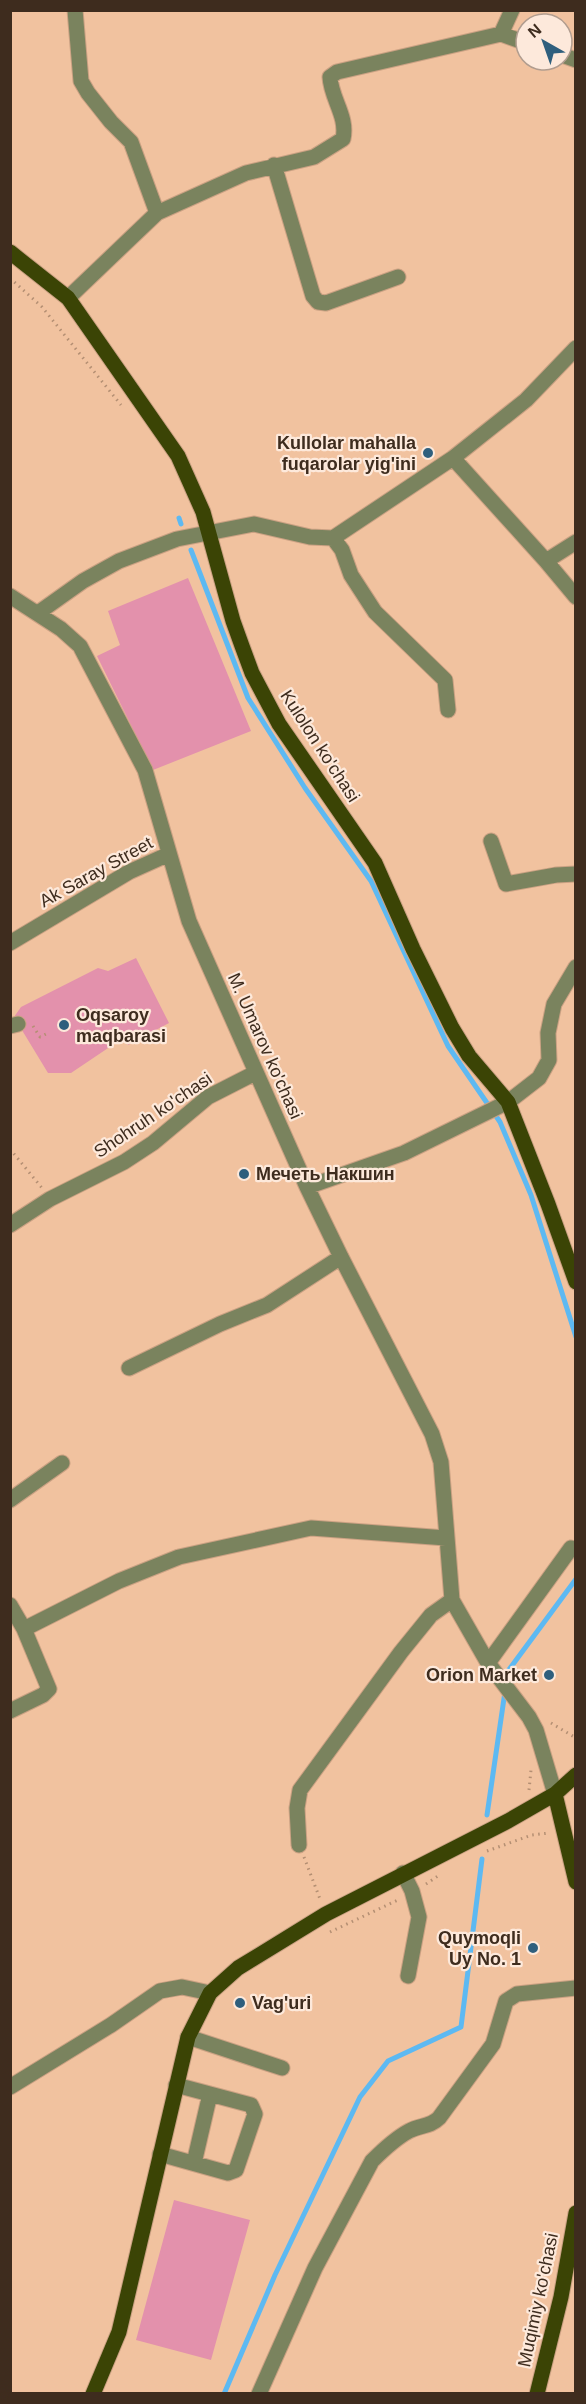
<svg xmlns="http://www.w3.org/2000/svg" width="586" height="2404" font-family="Arial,sans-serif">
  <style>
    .green { fill: #e391ac }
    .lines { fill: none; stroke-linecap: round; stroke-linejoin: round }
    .stream { stroke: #5db9f2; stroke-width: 5 }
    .minor-casing { stroke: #caa183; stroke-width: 17 }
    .major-casing { stroke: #caa183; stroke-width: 17 }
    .path { stroke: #b48f73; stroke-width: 3; stroke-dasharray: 1.5 4.5; stroke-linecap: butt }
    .minor { stroke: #7a835e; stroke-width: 15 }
    .major { stroke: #3b4405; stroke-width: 15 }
    .poi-dot { fill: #2f5f7d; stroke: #fde9db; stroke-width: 2 }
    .labels { text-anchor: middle; stroke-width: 4.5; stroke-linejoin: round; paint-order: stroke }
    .poi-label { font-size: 18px; font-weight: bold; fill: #3e2c1e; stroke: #fde9db; text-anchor: end }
    .street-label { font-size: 18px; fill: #3e2c1e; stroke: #fde9db }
  </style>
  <rect width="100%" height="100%" fill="#f1c29f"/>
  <!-- green -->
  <path class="green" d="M188 578 251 731 153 770 97 656 120 645 108 611Z
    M136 958 169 1023 128 1045 123 1038 71 1073H48L14 1017 21 1007 98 968 108 971Z
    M174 2200 250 2220 211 2360 136 2340Z"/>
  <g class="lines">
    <!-- stream -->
    <path class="stream" d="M179 518 181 524
      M191 550 248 698 305 788 371 881 448 1046 500 1122 531 1195 576 1337
      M487 1815 508 1671 576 1579
      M224 2394 275 2275 360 2097 388 2061 461 2027 482 1859"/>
    <defs>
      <path id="minor" d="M75 10 81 81 88 93 111 122 131 142 157 213
        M501 34 512 10
        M562 55 576 60
        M274 165 313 296 318 302 326 303 398 277
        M68 298 157 213 246 173 314 157 343 139C348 116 331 99 330 77L337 72 501 34 526 43
        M453 458 546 561 576 597
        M333 538 342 550 351 575 375 612 445 680 448 710
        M546 561 576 542
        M10 596 61 629 80 646 145 770 189 921 307 1187 341 1257 432 1434 441 1462 452 1600 488 1663 529 1717 536 1730 555 1794
        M38 613 83 581 119 561 177 539 254 524 310 537 333 538 453 458 526 400 576 348
        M491 841 506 884 556 875 576 874
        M10 943 129 872 169 854
        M10 1026 18 1024
        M307 1187 404 1153 508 1102 539 1078 549 1060 548 1033 554 1004 576 967
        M10 1225 50 1199 124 1162 153 1143 208 1097 255 1073
        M129 1368 220 1324 267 1305 341 1257
        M10 1500 62 1463
        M10 1605 24 1629 119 1581 179 1557 311 1528 446 1538
        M488 1663 571 1548
        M10 1711 43 1695 49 1689 24 1629
        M299 1845 297 1808 300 1790 401 1652 431 1615 452 1600
        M403 1873 412 1891 419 1917 408 1976
        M188 2037 282 2068
        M10 2087 111 2025 160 1991 182 1987 210 1993
        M160 2154 228 2173 236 2170 255 2114 251 2105 176 2085
        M194 2163 210 2094
        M259 2394 315 2268 372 2161C383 2150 396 2138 409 2131 420 2125 430 2127 439 2118L493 2044 506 2001 517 1994 576 1988"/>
      <path id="major" d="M10 252 68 298 178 456 203 512 233 621 242 646 252 673 279 724 375 863 413 949 452 1028 469 1056 508 1102 548 1204 576 1282
        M555 1794 576 1882
        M93 2394 119 2332 188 2037 210 1993 238 1968 326 1914 508 1821 555 1794 576 1775
        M537 2394 561 2297 576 2213"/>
    </defs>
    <!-- minor casing -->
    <use href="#minor" class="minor-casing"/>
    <!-- major casing -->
    <use href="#major" class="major-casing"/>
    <!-- path -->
    <path class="path" d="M10 278 42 307 121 405
      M33 1026 40 1037 46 1034
      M10 1149 42 1188
      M551 1723 576 1738
      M529 1790 531 1770
      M487 1851 532 1835 549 1833
      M304 1857 320 1899
      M426 1884 438 1876
      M330 1932 400 1899"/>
    <!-- minor -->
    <use href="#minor" class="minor"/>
    <!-- major -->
    <use href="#major" class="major"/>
  </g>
  <!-- markers -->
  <g class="poi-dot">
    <circle cx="428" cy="453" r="6"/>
    <circle cx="64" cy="1025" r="6"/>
    <circle cx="244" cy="1174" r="6"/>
    <circle cx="549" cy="1675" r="6"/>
    <circle cx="533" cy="1948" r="6"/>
    <circle cx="240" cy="2003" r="6"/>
  </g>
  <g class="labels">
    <!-- poi labels -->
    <g class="poi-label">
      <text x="416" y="449">Kullolar mahalla<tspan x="416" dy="21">fuqarolar yig'ini</tspan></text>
      <text x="76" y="1021" text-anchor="start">Oqsaroy<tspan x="76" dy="21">maqbarasi</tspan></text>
      <text x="256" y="1180" text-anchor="start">Мечеть Накшин</text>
      <text x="537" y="1681">Orion Market</text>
      <text x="521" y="1944">Quymoqli<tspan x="521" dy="21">Uy No. 1</tspan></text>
      <text x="252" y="2009" text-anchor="start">Vag'uri</text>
    </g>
    <!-- street labels -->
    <g class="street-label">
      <text transform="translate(320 746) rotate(57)" y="6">Kulolon ko'chasi</text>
      <text transform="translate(96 872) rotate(-29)" y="6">Ak Saray Street</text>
      <text transform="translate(265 1046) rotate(66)" y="6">M. Umarov ko'chasi</text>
      <text transform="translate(153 1115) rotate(-34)" y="6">Shohruh ko'chasi</text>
      <text transform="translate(538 2300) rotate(-78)" y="6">Muqimiy ko'chasi</text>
    </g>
  </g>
  <!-- border -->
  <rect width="586" height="2404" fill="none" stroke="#3e2c1e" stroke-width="24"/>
  <!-- north arrow -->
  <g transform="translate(544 42) rotate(320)"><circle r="28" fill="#fde9db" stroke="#b19d8f" stroke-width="1.5"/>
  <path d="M0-4.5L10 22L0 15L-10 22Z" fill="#2f5f7d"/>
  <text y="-9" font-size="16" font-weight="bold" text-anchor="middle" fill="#3e2c1e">N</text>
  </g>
</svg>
